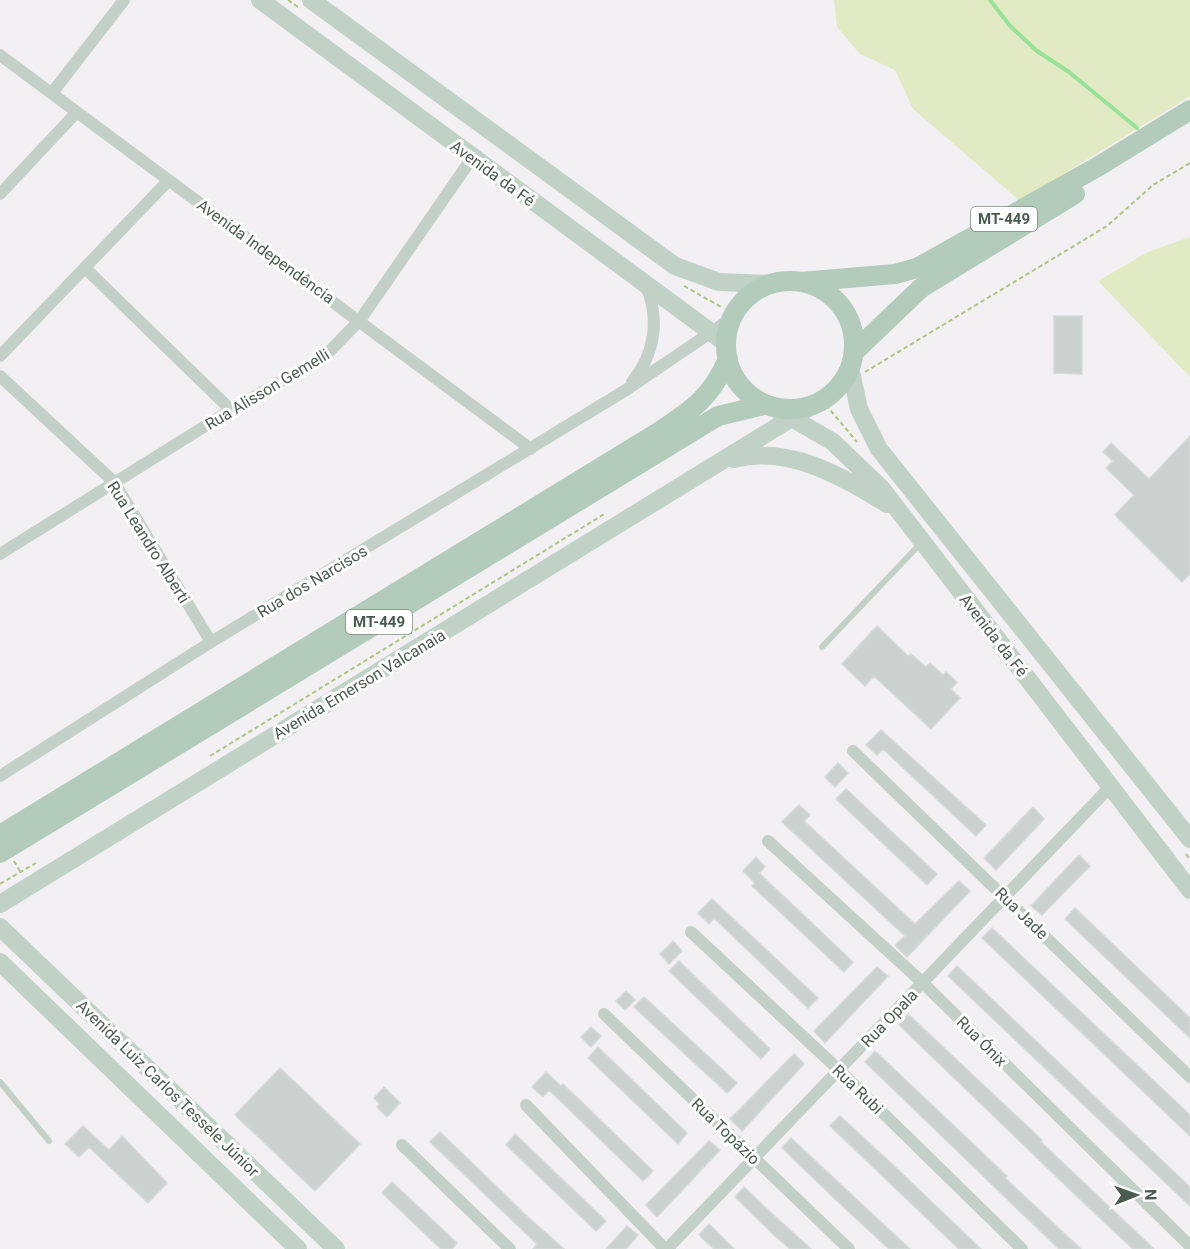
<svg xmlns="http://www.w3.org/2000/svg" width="1190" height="1249" font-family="Roboto,sans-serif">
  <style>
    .green { fill: #e2eac4 }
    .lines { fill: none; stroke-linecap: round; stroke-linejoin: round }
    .stream { stroke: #97e199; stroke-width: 4 }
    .building { fill: #cad1ce; stroke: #d5dad8; stroke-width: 1.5 }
    .path { stroke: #aec480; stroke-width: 2; stroke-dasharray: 4.5 3; stroke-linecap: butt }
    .lane { stroke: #c2d0c7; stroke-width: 6 }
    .street { stroke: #c2d0c7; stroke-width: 12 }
    .secondary { stroke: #c0d1c6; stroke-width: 18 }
    .primary { stroke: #b3cbbb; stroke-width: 20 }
    .labels { text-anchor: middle; stroke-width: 6; stroke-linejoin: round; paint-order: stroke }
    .shield { fill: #fff; stroke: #808c84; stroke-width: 1.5 }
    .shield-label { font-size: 15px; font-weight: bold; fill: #4a5b4f }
    .street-label { font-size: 16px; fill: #4a5b4f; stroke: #fff }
  </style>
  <rect width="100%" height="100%" fill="#f2f0f2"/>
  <!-- green -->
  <path class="green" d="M834 0H1190V96L1020 201 913 109 895 70 860 54 837 27Z
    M1190 237V377L1098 281 1148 252Z"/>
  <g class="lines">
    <!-- stream -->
    <path class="stream" d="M990 0 1010 26 1037 51 1069 72 1137 128"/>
  </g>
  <!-- building -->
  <path class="building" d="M1054 316H1082V374L1054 373Z
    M1190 436V574L1182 582 1115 515 1134 495 1106 468 1113 461 1103 452 1111 443 1149 479Z
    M877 626 908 656 911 654 926 667 930 663 943 675 946 672 957 682 951 689 960 698 931 729 874 676 865 686 842 664Z
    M881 730 986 825 976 836 883 749 877 755 866 745Z
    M838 763 848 773 835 787 825 777Z
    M846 789 937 874 927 885 836 799Z
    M799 805 810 815 804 821 915 924 959 881 970 891 907 957 895 945 905 936 782 822Z
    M1033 807 1044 819 996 870 984 858Z
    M1079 855 1090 866 1042 915 1031 906Z
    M756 857 765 867 759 873 853 962 844 972 752 886 755 883 743 871Z
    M712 899 818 998 808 1008 714 918 709 924 698 913Z
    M1075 908 1190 1018V1038L1065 919Z
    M992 928 1190 1115V1136L982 938Z
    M673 941 682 951 669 964 660 954Z
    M679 961 770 1049 761 1059 669 971Z
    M957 966 1190 1187V1206L948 976Z
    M877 967 888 976 825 1043 814 1031Z
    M626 991 635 1000 625 1010 616 1001Z
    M644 997 737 1083 727 1093 634 1007Z
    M908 1014 1042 1140 1041 1142 1154 1249H1133L1087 1206 899 1025Z
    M591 1027 601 1036 591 1047 581 1037Z
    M598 1047 687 1133 678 1144 588 1058Z
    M875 1051 1007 1176 1005 1178 1081 1249H1059L1008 1200 865 1062Z
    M794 1054 804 1064 742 1131 730 1119Z
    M280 1068 360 1144 315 1191 235 1115Z
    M546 1072 561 1086 563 1084 653 1171 643 1181 549 1090 543 1097 532 1087Z
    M384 1087 400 1103 387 1117 377 1107 380 1104 374 1098Z
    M840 1116 891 1163 981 1249H959L830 1126Z
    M83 1126 109 1150 122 1136 167 1183 148 1203 89 1147 79 1157 65 1144Z
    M440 1132 528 1217 564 1249H533L537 1244 430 1142Z
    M515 1134 606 1221 596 1231 506 1145Z
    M791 1138 882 1223 910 1249H889L836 1200 782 1148Z
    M709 1141 720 1150 657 1217 646 1205Z
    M392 1182 457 1243 452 1249H441L382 1193Z
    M744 1187 767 1209 811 1249H790L775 1236 735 1197Z
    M709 1224 734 1249H714L699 1235Z
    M627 1226 638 1235 626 1249H606Z"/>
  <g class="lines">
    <!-- path -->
    <path class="path" d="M288 0 298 7
      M684 286 723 308
      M865 372 1107 226 1153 185 1190 163
      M826 405 857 442
      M210 756 606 513
      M1186 854 1190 860
      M14 861 20 871
      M0 884 36 863"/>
    <!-- lane -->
    <path class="lane" d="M822 647 921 543
      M0 1082 49 1141"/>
    <!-- street -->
    <path class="street" d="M0 55 531 449
      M52 93 124 0
      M0 194 77 112
      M86 269 231 410
      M0 356 169 180
      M0 376 114 482 211 642
      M632 382C655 354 660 319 646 286
      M0 554 231 410 324 357 360 320 472 158
      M853 751 1190 1077
      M0 776 211 642 626 390 732 318
      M768 841 923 983 1190 1246
      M691 932 839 1070 1022 1249
      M604 1014 849 1249
      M526 1105 665 1249
      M402 1145 510 1249
      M667 1249 1110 787"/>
    <!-- secondary -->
    <path class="secondary" d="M260 0 727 344
      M311 0 675 266 719 282 772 284
      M850 367 859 409 879 449 1190 839
      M773 407 833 442 882 489 1190 890
      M734 459C789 445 841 476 887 504
      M0 904 811 406
      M0 927 336 1249
      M0 962 298 1249"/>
    <!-- primary -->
    <path class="primary" d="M726 345a64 64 0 1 1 128 0a64 64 0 1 1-128 0Z
      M801 282 895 274 917 268 1099 166 1190 110
      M854 352 921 288 1075 194
      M0 835 657 433C692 410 711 398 728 359
      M0 853 718 416 764 405"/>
  </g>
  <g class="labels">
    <!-- shield labels -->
    <g class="shield">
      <rect x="971" y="207" width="66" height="24" rx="4.5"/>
      <rect x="346" y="610" width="66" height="24" rx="4.5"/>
    </g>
    <g class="shield-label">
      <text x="1004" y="224">MT-449</text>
      <text x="379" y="627">MT-449</text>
    </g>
    <!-- street labels -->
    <g class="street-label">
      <text transform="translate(493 173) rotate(36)" y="6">Avenida da Fé</text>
      <text transform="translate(266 251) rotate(36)" y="6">Avenida Independência</text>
      <text transform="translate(267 389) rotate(-31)" y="6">Rua Alisson Gemelli</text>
      <text transform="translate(149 542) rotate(58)" y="6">Rua Leandro Alberti</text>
      <text transform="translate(312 581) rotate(-31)" y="6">Rua dos Narcisos</text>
      <text transform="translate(994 635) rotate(52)" y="6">Avenida da Fé</text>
      <text transform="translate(359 684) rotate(-31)" y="6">Avenida Emerson Valcanaia</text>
      <text transform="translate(1022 913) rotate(44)" y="6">Rua Jade</text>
      <text transform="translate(889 1018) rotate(-46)" y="6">Rua Opala</text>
      <text transform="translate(982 1041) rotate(45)" y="6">Rua Ónix</text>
      <text transform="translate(168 1088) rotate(44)" y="6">Avenida Luiz Carlos Tessele Júnior</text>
      <text transform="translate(858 1089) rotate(44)" y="6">Rua Rubi</text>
      <text transform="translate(726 1131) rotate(44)" y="6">Rua Topázio</text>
    </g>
  </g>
  <!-- north arrow -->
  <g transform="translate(1136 1195) rotate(89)" stroke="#ffffff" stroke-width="4.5" paint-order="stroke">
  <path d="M0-4.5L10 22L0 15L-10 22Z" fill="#4a5b4f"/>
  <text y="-9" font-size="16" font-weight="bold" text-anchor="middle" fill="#4a5b4f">N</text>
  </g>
</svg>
